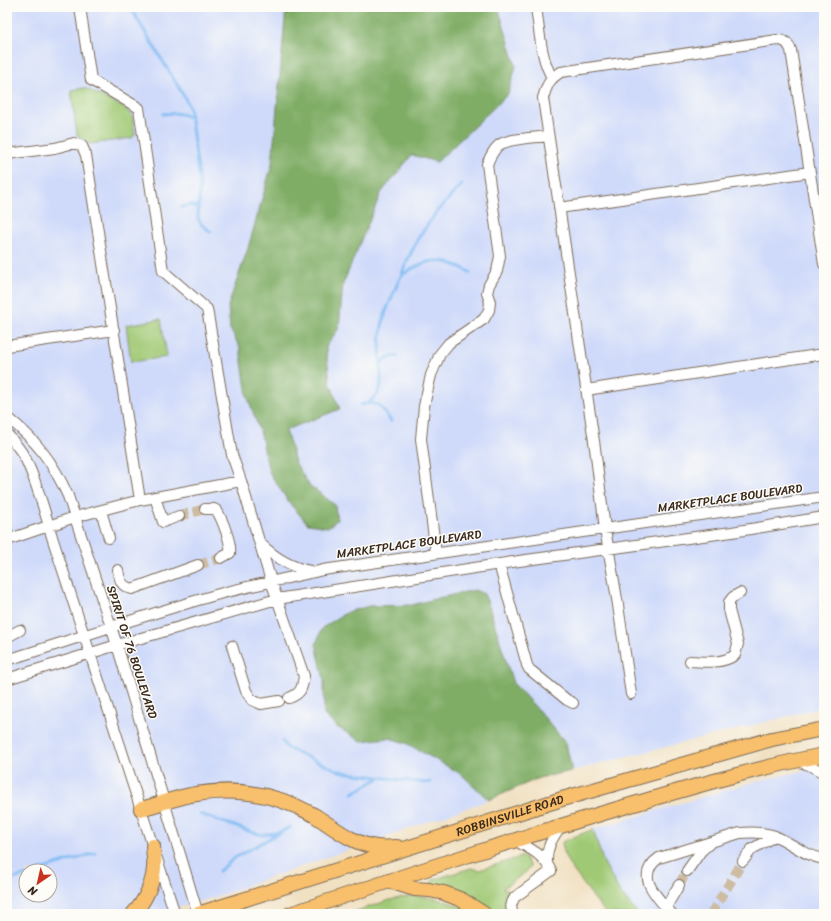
<svg xmlns="http://www.w3.org/2000/svg" width="831" height="921" font-family="Sriracha,sans-serif">
  <style>
    .built { fill: #cfdafa; fill-rule: evenodd }
    .green { fill: #a0c974; stroke: #6e7a49 }
    .forest { fill: #80ad66; stroke: #5e6c42 }
    .lines { fill: none; stroke-linecap: round; stroke-linejoin: round }
    .stream { stroke: #82bbf3; stroke-width: 3 }
    .minor-tunnel { stroke: #cdbca2; stroke-width: 10; stroke-dasharray: 10 5; stroke-linecap: butt }
    .minor-casing { stroke: #7b6a58; stroke-width: 12 }
    .highway-casing { stroke: #7b6a58; stroke-width: 16 }
    .minor { stroke: #fff; stroke-width: 10 }
    .highway { stroke: #f8bf6c; stroke-width: 14 }
    .labels { text-anchor: middle; stroke-width: 3; stroke-linejoin: round; paint-order: stroke }
    .street-label { font-size: 12px; fill: #3b2a1e; stroke: #fdfcf7 }
  </style>
  <rect width="100%" height="100%" fill="#fdfcf7"/>
  <filter id="ink" filterUnits="userSpaceOnUse"><feTurbulence type="fractalNoise" baseFrequency=".025" numOctaves="2"/><feDisplacementMap in="SourceGraphic" scale="8" xChannelSelector="R" yChannelSelector="G"/><feConvolveMatrix kernelMatrix="1 2 1 2 8 2 1 2 1" color-interpolation-filters="sRGB"/></filter>
  <filter id="wash" filterUnits="userSpaceOnUse"><feTurbulence type="fractalNoise" baseFrequency=".012" numOctaves="4" result="noise"/><feDisplacementMap in="SourceGraphic" scale="16" xChannelSelector="R" yChannelSelector="G"/><feGaussianBlur stdDeviation="0.9" result="paint"/><feColorMatrix in="noise" values="0 0 0 0 0 0 0 0 0 0 0 0 0 0 0 0 0 1.4 0 .05"/><feComposite in="paint" operator="in"/></filter>
  <g filter="url(#wash)">
    <rect width="100%" height="100%" fill="#f1e1c3"/>
    <!-- built -->
    <path class="built" d="M7 7H286L272 164 248 248 228 306 230 329 240 348 247 395 261 435 269 472 335 505 309 485 295 462 286 430 340 409 330 383 326 347 339 328 343 284 381 193 412 155 516 66 498 7H824V707L572 771 566 742 540 712 513 683 488 603 475 590 438 598 412 605 369 606 346 612 322 628 316 644 324 680V715L361 741 389 738 406 743 461 774 489 800 209 899 154 914H7ZM26 871H50V895H26Z
      M824 766V914H638L621 894 603 861 593 829 750 783Z"/>
    <!-- green -->
    <path class="green" d="M85 88 123 107 132 115 135 135 132 138 90 144 77 135 71 90Z
      M161 319 167 357 131 362 126 325Z
      M593 829 603 861 621 894 638 914H606L570 866 564 854 562 842Z
      M524 856 530 867 526 872 503 888 512 893 504 914H493L488 910 431 884 432 880 471 868 479 870Z
      M411 896C435 896 454 903 475 914H347L390 900Z"/>
    <!-- forest -->
    <path class="forest" d="M286 7H498L516 66 508 94 437 162 412 155 381 193 343 284 339 328 326 347 330 383 340 409 286 430 295 462 309 485 335 505 337 520 328 527 308 524 290 504 269 472 261 435 247 395 240 348 230 329 228 306 248 248 272 164Z
      M475 590 484 594 488 603 513 683 540 712 566 743 572 771 539 778 489 800 461 774 406 743 389 738 361 741 337 727 324 715V680L316 644 322 628 347 612 369 606 412 605 438 598Z"/>
    <g class="lines">
      <!-- stream -->
      <path class="stream" d="M130 7 184 96 189 107 200 184 198 218 201 224 211 232
        M163 114C174 113 181 112 191 118
        M182 207 191 205 199 208
        M402 275C431 257 439 256 470 272
        M381 364 386 358 398 356
        M369 403 379 405 391 421
        M361 405 369 403 378 393 381 385 380 342 382 326 386 311 408 259 419 237 435 214 462 184
        M282 741 287 748 339 771 348 773 425 783 430 782
        M353 793 379 778
        M200 814 254 833 263 835 280 832
        M37 871 95 853
        M219 871 236 857 290 827
        M7 881 26 875"/>
    </g>
  </g>
  <g filter="url(#ink)">
    <g class="lines">
      <!-- minor-tunnel -->
      <path class="minor-tunnel" d="M179 516 205 509
        M198 565 221 558
        M679 885 687 871
        M711 914 743 861"/>
      <defs>
        <path id="minor" d="M80 7 91 80 139 108 163 271 207 309 232 455 241 481 271 581 304 676C302 688 302 693 289 698
          M536 7C539 27 541 61 552 77
          M7 154 55 148 74 143 82 146 86 155 140 500
          M559 208 810 172
          M7 346 114 330
          M586 390 824 354
          M7 417C36 440 53 462 68 496L117 645 198 914
          M7 434C15 443 23 452 27 462 38 486 45 512 52 537L175 914
          M155 497 163 522 179 516
          M205 509H214L217 511C222 519 232 544 230 553L221 558
          M101 511 109 538
          M7 540 75 517 140 500 241 481
          M261 544C275 558 290 567 310 571
          M436 553 421 439 424 406 431 375 440 354 449 343 484 319 489 310 490 302 487 293 489 285 497 271 500 256 487 164C490 157 493 150 499 145 509 138 535 138 548 136
          M499 564 527 665 529 669 567 700 573 703
          M118 570C120 581 121 586 132 589L198 565
          M7 637 20 630
          M232 646 246 691 252 700 261 704 279 701
          M7 660C78 638 148 614 219 594 254 585 289 578 323 570L824 497
          M690 661C706 662 722 664 735 655L738 644 729 610V602L733 597 740 593
          M7 679 117 645 277 599 519 561 732 532 824 517
          M631 694 618 605 605 529 595 448 543 98C547 85 549 79 561 72L777 40C785 40 788 43 791 50L824 264
          M797 761 809 765 824 773
          M743 861 752 849 775 836
          M547 863C546 848 552 838 561 826
          M687 871 701 851 709 844
          M666 907 679 885
          M513 914C510 907 511 903 515 897L551 871C543 854 531 849 514 840
          M672 914C658 898 633 876 659 858L740 833C752 832 764 832 775 836 792 843 805 856 824 859"/>
        <g id="highway">
          <path d="M141 809C159 804 178 797 196 794 237 787 278 795 314 815 333 827 353 844 376 847 383 848 390 847 397 847"/>
          <path d="M389 881 415 889 429 890 444 893 462 900 484 914"/>
          <path d="M133 914C144 903 153 884 154 868 155 861 153 853 153 846"/>
          <path id="s1" d="M198 914 562 799 772 739 824 729"/>
          <path d="M290 914C404 876 518 838 634 804 696 786 760 767 824 755"/>
        </g>
      </defs>
      <!-- minor casing -->
      <use href="#minor" class="minor-casing"/>
      <!-- highway casing -->
      <use href="#highway" class="highway-casing"/>
      <!-- minor -->
      <use href="#minor" class="minor"/>
      <!-- highway -->
      <use href="#highway" class="highway"/>
    </g>
  </g>
  <g class="labels">
    <!-- street labels -->
    <g class="street-label">
      <text transform="translate(730 498) rotate(-8)" y="4">MARKETPLACE BOULEVARD</text>
      <text transform="translate(409 544) rotate(-8)" y="4">MARKETPLACE BOULEVARD</text>
      <text transform="translate(132 652) rotate(72)" y="4">SPIRIT OF 76 BOULEVARD</text>
      <text dy="4" stroke="none"><textPath href="#s1" startOffset="327">ROBBINSVILLE ROAD</textPath></text>
    </g>
  </g>
  <!-- margin -->
  <rect width="831" height="921" fill="none" stroke="#fdfcf7" stroke-width="24"/>
  <!-- north arrow -->
  <g transform="translate(38 883) rotate(214)"><circle r="19" fill="#fdfcf7" stroke="#afa8a0"/>
  <path d="M0-3L7 15L0 10L-7 15Z" fill="#c8321e"/>
  <text y="-6" font-size="11" font-weight="bold" text-anchor="middle" fill="#3b2a1e">N</text>
  </g>
</svg>
